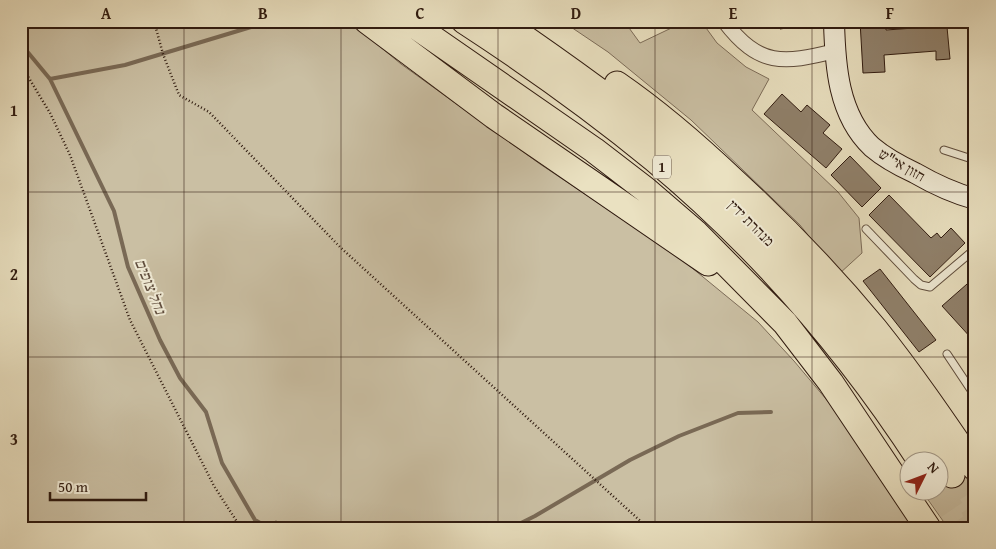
<svg xmlns="http://www.w3.org/2000/svg" width="996" height="549" font-family="'Gentium Book Plus','Frank Ruhl Libre',serif">
  <style>
    .green { fill: #cabfa3; stroke: #7c6c59 }
    .lines { fill: none; stroke-linecap: round; stroke-linejoin: round }
    .stream { stroke: #796955; stroke-width: 4 }
    .building { fill: #90816c; stroke: #2f1a0f }
    .highway-tunnel { stroke: #c5b99d; stroke-width: 25; stroke-dasharray: 25 12; stroke-linecap: butt }
    .lane-casing { stroke: #5e4c3c; stroke-width: 9 }
    .street-casing { stroke: #5e4c3c; stroke-width: 16 }
    .secondary-casing { stroke: #2f1a0f; stroke-width: 22 }
    .highway-casing { stroke: #2f1a0f; stroke-width: 27 }
    .path { stroke: #2f1a0f; stroke-width: 2.5; stroke-dasharray: 1 2.5; stroke-linecap: butt }
    .lane { stroke: #f1ecd7; stroke-width: 7 }
    .street { stroke: #f1ecd7; stroke-width: 14 }
    .secondary { stroke: #f1ecd7; stroke-width: 20 }
    .highway { stroke: #eae1c1; stroke-width: 25 }
    .grid { fill: none; stroke: #2f1a0f; stroke-width: 1; stroke-opacity: 0.55 }
    .labels { text-anchor: middle; stroke-width: 4; stroke-linejoin: round; paint-order: stroke }
    .shield { fill: #f1ecd7; stroke: #69594b; stroke-width: 1 }
    .shield-label { font-size: 14px; font-weight: bold; fill: #2f1a0f }
    .street-label { font-size: 15px; fill: #2f1a0f; stroke: #f1ecd7 }
    .water-label { font-size: 16px; font-style: italic; fill: #604e3e; stroke: #f1ecd7 }
    .neatline { fill: none; stroke: #2f1a0f; stroke-width: 2 }
    .grid-label { font-size: 16px; text-anchor: middle; font-weight: bold; fill: #2f1a0f }
  </style>
  <rect width="100%" height="100%" fill="#eae1c1"/>
  <filter id="stains"><feTurbulence type="fractalNoise" baseFrequency=".004" numOctaves="4"/><feColorMatrix values="0 0 0 0 .2 0 0 0 0 .09 0 0 0 0 .02 0 0 0 .5 -.17"/></filter>
  <radialGradient id="worn" r=".72"><stop offset=".6" stop-color="#630" stop-opacity="0"/><stop offset="1" stop-color="#630" stop-opacity=".3"/></radialGradient>
  <!-- green -->
  <path class="green" d="M21 21H349L401 64 540 164 675 254 758 322 794 361 831 405 913 528H21Z
    M562 21H624L640 43 686 21H701L717 43 746 67 769 79 752 110 838 192 859 218 862 253 839 274 800 225 691 120 608 52Z
    M964 472 975 489V528H948L924 494 928 492H938L939 486Z"/>
  <g class="lines">
    <!-- stream -->
    <path class="stream" d="M21 44 50 79 114 211 128 267 160 340 180 378 206 412 222 463 255 520 269 528
      M50 79 125 65 251 27
      M250 528 255 520
      M511 528 535 516 630 460 679 436 738 413 771 412"/>
  </g>
  <!-- building -->
  <path class="building" d="M779 21H806V25L780 29Z
    M860 21H886V30L928 27 927 21H951L952 27H947L950 59 936 60V51L884 55 885 72 863 73Z
    M782 94 801 112 807 105 830 125 823 133 842 149 826 168 764 114Z
    M850 156 881 188 862 207 831 175Z
    M889 195 931 238 937 233 941 238 951 228 965 243 930 277 869 215Z
    M880 269 936 340 919 352 863 281Z
    M975 277V336L972 339 942 306Z"/>
  <g class="lines">
    <!-- highway-tunnel -->
    <path class="highway-tunnel" d="M952 475 975 511
      M938 489 964 528"/>
    <defs>
      <path id="lane" d="M944 150 975 160
        M866 229 914 279 921 285 930 287 975 249
        M947 354 975 396"/>
      <path id="street" d="M724 21C759 67 783 64 835 51"/>
      <path id="secondary" d="M834 21C835 65 838 115 872 147 885 158 900 166 915 173 934 184 953 193 975 199"/>
      <path id="highway" d="M367 21 494 116 708 263
        M408 21 594 150 646 190 696 233 785 323 831 383 928 528
        M464 21C530 64 593 109 654 159 757 245 848 349 921 462
        M500 21C557 60 614 100 667 144 778 238 874 352 952 475
        M617 84C659 113 697 146 734 181 784 227 832 277 875 329 911 374 943 421 975 468"/>
    </defs>
    <!-- lane casing -->
    <use href="#lane" class="lane-casing"/>
    <!-- street casing -->
    <use href="#street" class="street-casing"/>
    <!-- secondary casing -->
    <use href="#secondary" class="secondary-casing"/>
    <!-- highway casing -->
    <use href="#highway" class="highway-casing"/>
    <!-- path -->
    <path class="path" d="M151 21 155 25 163 54 179 95 209 112 340 247 648 528
      M21 65 50 113 70 155 130 320 214 486 241 528
      M273 528 278 519"/>
    <!-- lane -->
    <use href="#lane" class="lane"/>
    <!-- street -->
    <use href="#street" class="street"/>
    <!-- secondary -->
    <use href="#secondary" class="secondary"/>
    <!-- highway -->
    <use href="#highway" class="highway"/>
  </g>
  <!-- grid -->
  <path class="grid" d="M184 21V528M341 21V528M498 21V528M655 21V528M812 21V528M21 192H975M21 357H975"/>
  <g class="labels">
    <!-- shield labels -->
    <rect class="shield" x="653" y="155.5" width="18" height="23" rx="4"/>
    <g class="shield-label">
      <text x="662" y="172">1</text>
    </g>
    <!-- street labels -->
    <g class="street-label">
      <text transform="translate(902 165) rotate(30)" y="5">חזון אי"ש</text>
      <text transform="translate(751 223) rotate(45)" y="5">מנהרת ידין</text>
    </g>
    <!-- water labels -->
    <g class="water-label">
      <text transform="translate(151 286) rotate(68)" y="6">נחל צופים</text>
    </g>
  </g>
  <!-- margin -->
  <rect width="996" height="549" fill="none" stroke="#eae1c1" stroke-width="55"/>
  <!-- north arrow -->
  <g transform="translate(924 476) rotate(48)"><circle r="24" fill="#f1ecd7" stroke="#a39887"/>
  <path d="M0-4L9 19L0 12L-9 19Z" fill="#8f2418"/>
  <text y="-8" font-size="14" font-weight="bold" text-anchor="middle" fill="#2f1a0f">N</text>
  </g>
  <!-- scale -->
  <path d="M50 492v8h96v-8" fill="none" stroke="#2f1a0f" stroke-width="2.5"/>
  <text x="58" y="492" font-size="15" fill="#2f1a0f" stroke="#f1ecd7" stroke-width="4" paint-order="stroke">50 m</text>
  <rect x="28" y="28" width="940" height="494" class="neatline"/>
  <g class="grid-label">
    <text x="106" y="19">A</text>
    <text x="263" y="19">B</text>
    <text x="420" y="19">C</text>
    <text x="576" y="19">D</text>
    <text x="733" y="19">E</text>
    <text x="890" y="19">F</text>
    <text x="14" y="116">1</text>
    <text x="14" y="280">2</text>
    <text x="14" y="445">3</text>
  </g>
  <rect width="100%" height="100%" filter="url(#stains)"/>
  <rect width="100%" height="100%" fill="url(#worn)"/>
</svg>
